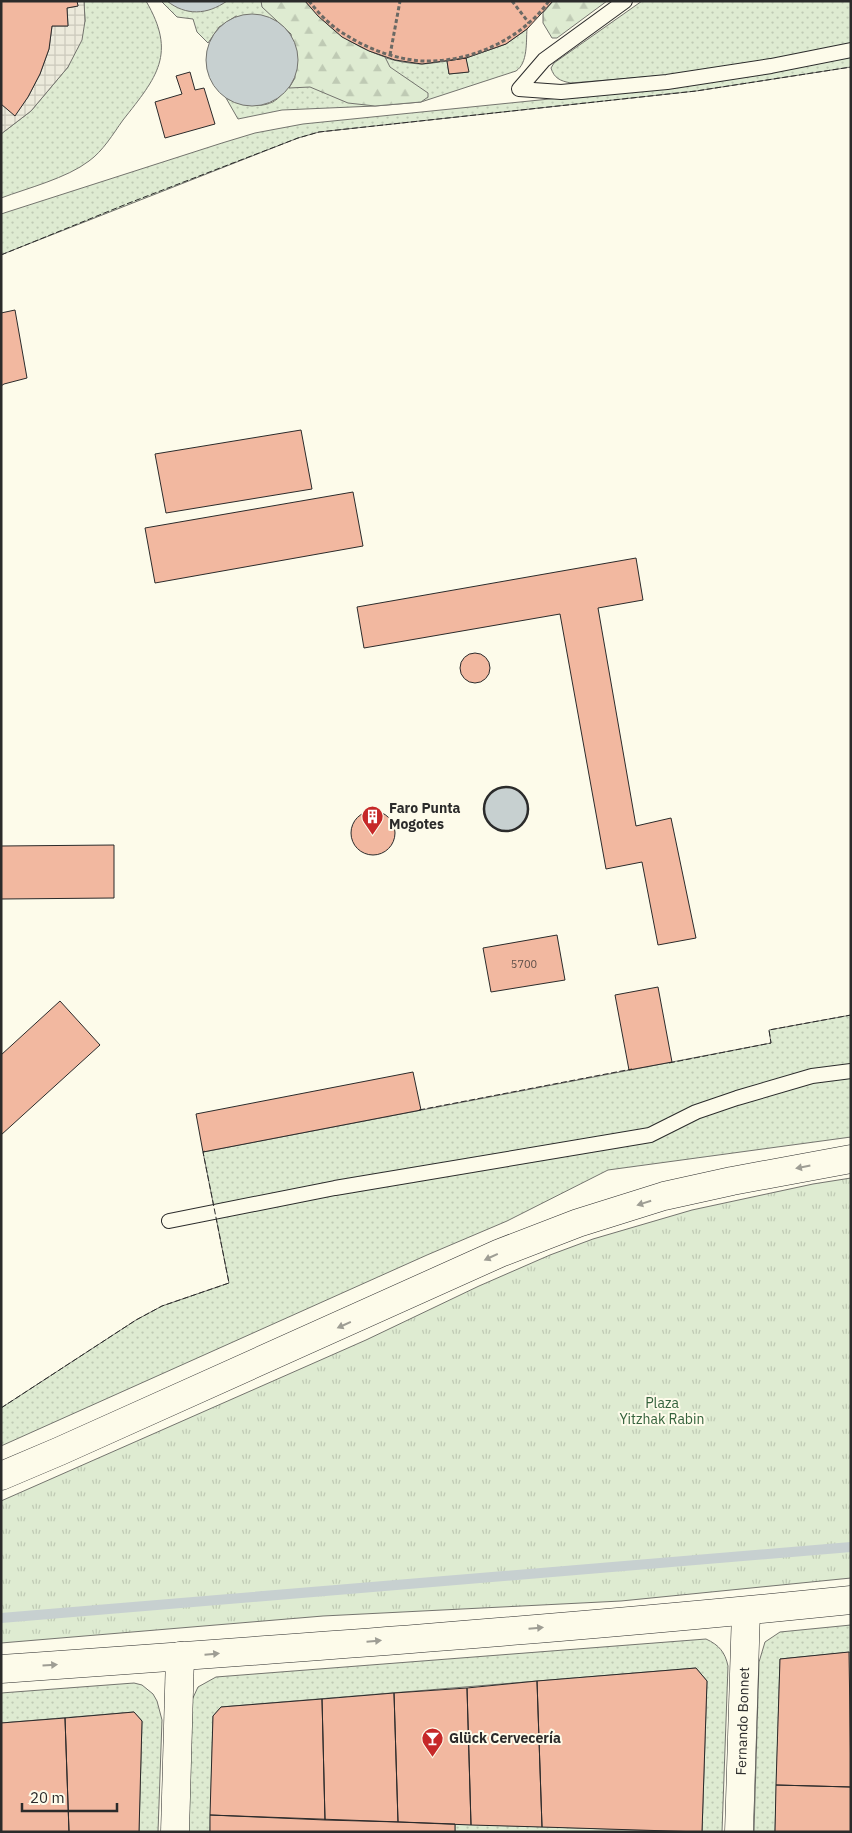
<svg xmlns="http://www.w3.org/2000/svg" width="852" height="1833" font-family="'IBM Plex Sans',sans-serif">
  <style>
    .grass { fill: url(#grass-dots); stroke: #74746e }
    .forest { fill: url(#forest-firs); stroke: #74746e }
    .park { fill: url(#park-tufts); stroke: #74746e }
    .plaza { fill: url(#plaza-grid); stroke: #74746e }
    .water { fill: #c7d0d0; stroke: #74746e }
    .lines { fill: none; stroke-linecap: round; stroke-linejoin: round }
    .stream { stroke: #c7d0d0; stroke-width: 10 }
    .building { fill: #f2b8a0; stroke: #2b2b2b }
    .service-casing { stroke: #2b2b2b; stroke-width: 16 }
    .minor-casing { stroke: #2b2b2b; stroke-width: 29 }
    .primary-casing { stroke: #2b2b2b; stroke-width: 29 }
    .path { stroke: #6a6964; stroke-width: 3; stroke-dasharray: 4 2.5; stroke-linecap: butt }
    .service { stroke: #fdfbea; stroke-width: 14 }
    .minor { stroke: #fdfbea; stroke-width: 28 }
    .primary { stroke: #fdfbea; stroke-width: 28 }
    .fence { stroke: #2b2b2b; stroke-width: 1; stroke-dasharray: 6 2.5; stroke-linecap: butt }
    .wall { stroke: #2b2b2b; stroke-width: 2.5 }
    .oneway { fill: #9e9d94 }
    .labels { text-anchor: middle; stroke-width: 4; stroke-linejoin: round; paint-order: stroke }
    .number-label { font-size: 11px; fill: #5d4e48 }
    .poi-label { font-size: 14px; font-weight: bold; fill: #2b2b2b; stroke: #fdfbea; text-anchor: start }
    .park-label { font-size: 14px; fill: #34623c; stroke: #fdfbea }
    .street-label { font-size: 14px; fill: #2b2b2b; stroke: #fdfbea }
  </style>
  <defs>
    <pattern id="grass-dots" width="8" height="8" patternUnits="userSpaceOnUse" patternTransform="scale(1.25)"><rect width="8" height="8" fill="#deebd1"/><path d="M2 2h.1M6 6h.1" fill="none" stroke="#bfcab4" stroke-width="1.8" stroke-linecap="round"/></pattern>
    <pattern id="forest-firs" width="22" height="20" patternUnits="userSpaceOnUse" patternTransform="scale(1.25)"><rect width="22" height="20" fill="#deebd1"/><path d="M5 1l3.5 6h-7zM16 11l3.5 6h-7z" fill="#bfcab4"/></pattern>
    <pattern id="park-tufts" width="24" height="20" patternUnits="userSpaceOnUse" patternTransform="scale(1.25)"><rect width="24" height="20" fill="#deebd1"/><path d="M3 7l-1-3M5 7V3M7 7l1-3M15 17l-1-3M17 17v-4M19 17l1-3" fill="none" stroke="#bfcab4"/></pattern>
    <pattern id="plaza-grid" width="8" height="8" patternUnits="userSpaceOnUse" patternTransform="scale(1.25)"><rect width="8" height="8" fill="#eceadb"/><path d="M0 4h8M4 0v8" fill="none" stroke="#cbc9bc"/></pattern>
  </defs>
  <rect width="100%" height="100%" fill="#fdfbea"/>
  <!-- grass -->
  <path class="grass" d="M84 1H146C177 54 157 77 123 120 113 134 103 151 89 161 67 178 28 188 1 198V134L31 111 68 67 85 21Z
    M161 1H305C337 37 371 61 420 64 429 64 438 62 447 61L449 74 468 72 466 58 506 44 527 29C526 42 528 63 516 71L421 102 375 106 282 110 238 119 226 98C241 106 269 111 281 95 284 91 286 83 289 78 298 57 301 55 291 34L236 16 219 27 208 43 197 32 193 19 177 17Z
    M642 1H851V43L770 60 668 75 571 83C560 81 554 78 551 68L554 63Z
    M851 57V67L696 91 319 132 298 138 3 254H1V214L222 143 255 133 303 124 668 87Z
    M851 1015V1137L608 1170 507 1221 427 1255 1 1446V1408L136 1320 162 1306 229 1283 203 1152 771 1043 769 1030Z
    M851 1625V1652L780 1659 775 1832H754L759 1662 765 1642 780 1632Z
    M706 1639C719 1645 725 1652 728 1666L722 1832H702L707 1681 696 1668 221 1707 213 1716 210 1832H186L192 1700 198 1687 216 1677Z
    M134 1683 142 1685 153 1694 157 1701 162 1720 158 1832H139L142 1721 134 1712 1 1723V1693Z
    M455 1824 700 1832H455Z"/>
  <!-- forest -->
  <path class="forest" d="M261 1H305C329 29 350 45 385 57L390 67 428 93V97L421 102 375 106 348 103 310 87 289 88 295 78 291 34 262 7Z
    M553 1H607L557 38H552L543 23V13Z"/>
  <!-- park -->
  <path class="park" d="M851 1178V1578L621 1601 323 1616 1 1643V1501L366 1340 479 1286 550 1255 593 1239 692 1210 813 1184Z"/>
  <!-- plaza -->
  <path class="plaza" d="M77 1H84L85 21 82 40 68 67 31 111 1 134V104L15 115 28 97 40 74 49 49 52 26H68L67 8 78 6Z"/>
  <!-- water -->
  <path class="water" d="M167 1H227C207 15 186 16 167 1Z
    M206 60a46 46 0 1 1 92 0a46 46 0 1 1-92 0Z
    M484 809a22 22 0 1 1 44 0a22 22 0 1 1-44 0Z"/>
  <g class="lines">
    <!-- stream -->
    <path class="stream" d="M1 1618 851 1547"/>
  </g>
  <!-- building -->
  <path class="building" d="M1 1H77L78 6 67 8 68 26H52L49 49 40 74 28 97 15 116 1 104Z
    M305 1H553L527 29 506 44 466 58 422 64 395 60 369 51 342 37 318 16Z
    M466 58 469 72 449 74 447 61Z
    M190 72 195 90 204 88 215 124 165 138 155 102 182 94 176 76Z
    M15 310 27 378 4 384 1 386V313Z
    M301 430 312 489 166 513 155 454Z
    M353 492 363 546 155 583 145 528Z
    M636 558 643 600 598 608 636 826 671 818 696 938 658 945 642 862 606 869 560 614 364 648 357 607Z
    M460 668a15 15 0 1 1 30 0a15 15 0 1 1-30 0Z
    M351 833a22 22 0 1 1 44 0a22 22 0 1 1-44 0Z
    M114 845V898L1 899V846Z
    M557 935 565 980 491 992 483 948Z
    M658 987 672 1062 629 1070 615 995Z
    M60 1001 100 1045 1 1135V1055Z
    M413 1072 421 1110 203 1152 196 1114Z
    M849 1652 851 1787 776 1785 780 1659Z
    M696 1668 707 1681 702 1832 542 1827 537 1681Z
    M537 1681 542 1827 471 1825 467 1688Z
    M467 1688 471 1825 398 1822 394 1693Z
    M394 1693 398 1822 325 1820 322 1699Z
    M322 1699 325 1820 210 1815 213 1716 221 1707Z
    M134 1712 142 1721 139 1832H69L65 1718Z
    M65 1718 69 1832H1V1723Z
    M776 1785 851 1787V1832H775Z
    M210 1815 455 1824V1832H210Z"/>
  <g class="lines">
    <defs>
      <path id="service" d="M625 1 544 60 519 89 561 92 667 82 771 66 851 50
        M169 1221 335 1188 650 1135 696 1112 737 1098 812 1076 851 1071"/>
      <g id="minor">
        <path d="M175 1832 180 1656"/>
        <path id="s1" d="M739 1832 746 1611"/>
      </g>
      <path id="primary" d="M1 1476 60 1451 500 1253 578 1223 664 1196 732 1181 851 1159
        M1 1669C285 1649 568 1629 851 1600"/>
    </defs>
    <!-- service casing -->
    <use href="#service" class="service-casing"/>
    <!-- minor casing -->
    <use href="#minor" class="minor-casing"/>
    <!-- primary casing -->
    <use href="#primary" class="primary-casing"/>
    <!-- path -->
    <path class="path" d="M309 1C319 14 332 27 346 35 368 49 395 59 422 61 469 63 521 40 549 1
      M512 1 529 23
      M390 55 400 1"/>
    <!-- service -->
    <use href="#service" class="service"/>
    <!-- minor -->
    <use href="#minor" class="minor"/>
    <!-- primary -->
    <use href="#primary" class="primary"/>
    <!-- fence -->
    <path class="fence" d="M1 255 129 203 298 138 319 132 696 91 851 67
      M669 1063 771 1043 769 1030 851 1015
      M419 1110 632 1069
      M1 1408 136 1320 162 1306 229 1283 203 1152 205 1151"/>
    <!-- wall -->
    <path class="wall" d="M484 809a22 22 0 1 1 44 0a22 22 0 1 1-44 0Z"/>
  </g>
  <!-- one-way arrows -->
  <defs><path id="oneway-solid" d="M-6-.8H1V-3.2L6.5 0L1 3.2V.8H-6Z" transform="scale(1.25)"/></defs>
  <g class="oneway">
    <use href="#oneway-solid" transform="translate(803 1167) rotate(169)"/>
    <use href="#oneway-solid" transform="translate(644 1203) rotate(163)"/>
    <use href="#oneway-solid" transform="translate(491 1257) rotate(155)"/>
    <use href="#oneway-solid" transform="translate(344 1325) rotate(156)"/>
    <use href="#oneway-solid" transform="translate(536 1628) rotate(-5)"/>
    <use href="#oneway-solid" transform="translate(374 1641) rotate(-5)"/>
    <use href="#oneway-solid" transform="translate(212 1654) rotate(-5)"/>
    <use href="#oneway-solid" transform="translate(50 1665) rotate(-4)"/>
  </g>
  <!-- icons -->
  <defs>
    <symbol id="building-pin" viewBox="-11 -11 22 30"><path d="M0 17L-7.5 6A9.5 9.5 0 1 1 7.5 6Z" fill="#c62828" stroke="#fdfbea"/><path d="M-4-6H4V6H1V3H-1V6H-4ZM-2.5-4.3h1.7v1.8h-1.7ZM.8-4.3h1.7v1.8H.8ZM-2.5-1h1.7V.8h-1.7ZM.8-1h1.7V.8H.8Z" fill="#fff"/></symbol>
    <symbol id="bar-pin" viewBox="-11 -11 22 30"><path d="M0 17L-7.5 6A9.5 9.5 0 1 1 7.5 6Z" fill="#c62828" stroke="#fdfbea"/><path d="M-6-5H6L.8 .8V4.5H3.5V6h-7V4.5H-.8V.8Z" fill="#fff"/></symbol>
  </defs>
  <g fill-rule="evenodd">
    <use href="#building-pin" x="360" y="804" width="25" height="34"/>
    <use href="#bar-pin" x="420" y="1726" width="25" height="34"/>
  </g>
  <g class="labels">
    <!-- number labels -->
    <g class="number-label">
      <text x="524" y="968">5700</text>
    </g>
    <!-- poi labels -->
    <g class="poi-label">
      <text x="389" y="813">Faro Punta<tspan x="389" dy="16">Mogotes</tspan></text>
      <text x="449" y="1743">Glück Cervecería</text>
    </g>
    <!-- park labels -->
    <g class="park-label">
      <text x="662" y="1408">Plaza<tspan x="662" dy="16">Yitzhak Rabin</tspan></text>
    </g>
    <!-- street labels -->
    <g class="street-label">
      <text dy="5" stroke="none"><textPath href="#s1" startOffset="111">Fernando Bonnet</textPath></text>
    </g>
  </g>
  <!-- border -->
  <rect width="852" height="1833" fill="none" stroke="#2b2b2b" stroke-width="5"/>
  <!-- scale -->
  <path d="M22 1803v8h95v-8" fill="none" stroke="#2b2b2b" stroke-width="2.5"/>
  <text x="30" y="1803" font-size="15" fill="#2b2b2b" stroke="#fdfbea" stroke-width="4" paint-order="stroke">20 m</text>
</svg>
